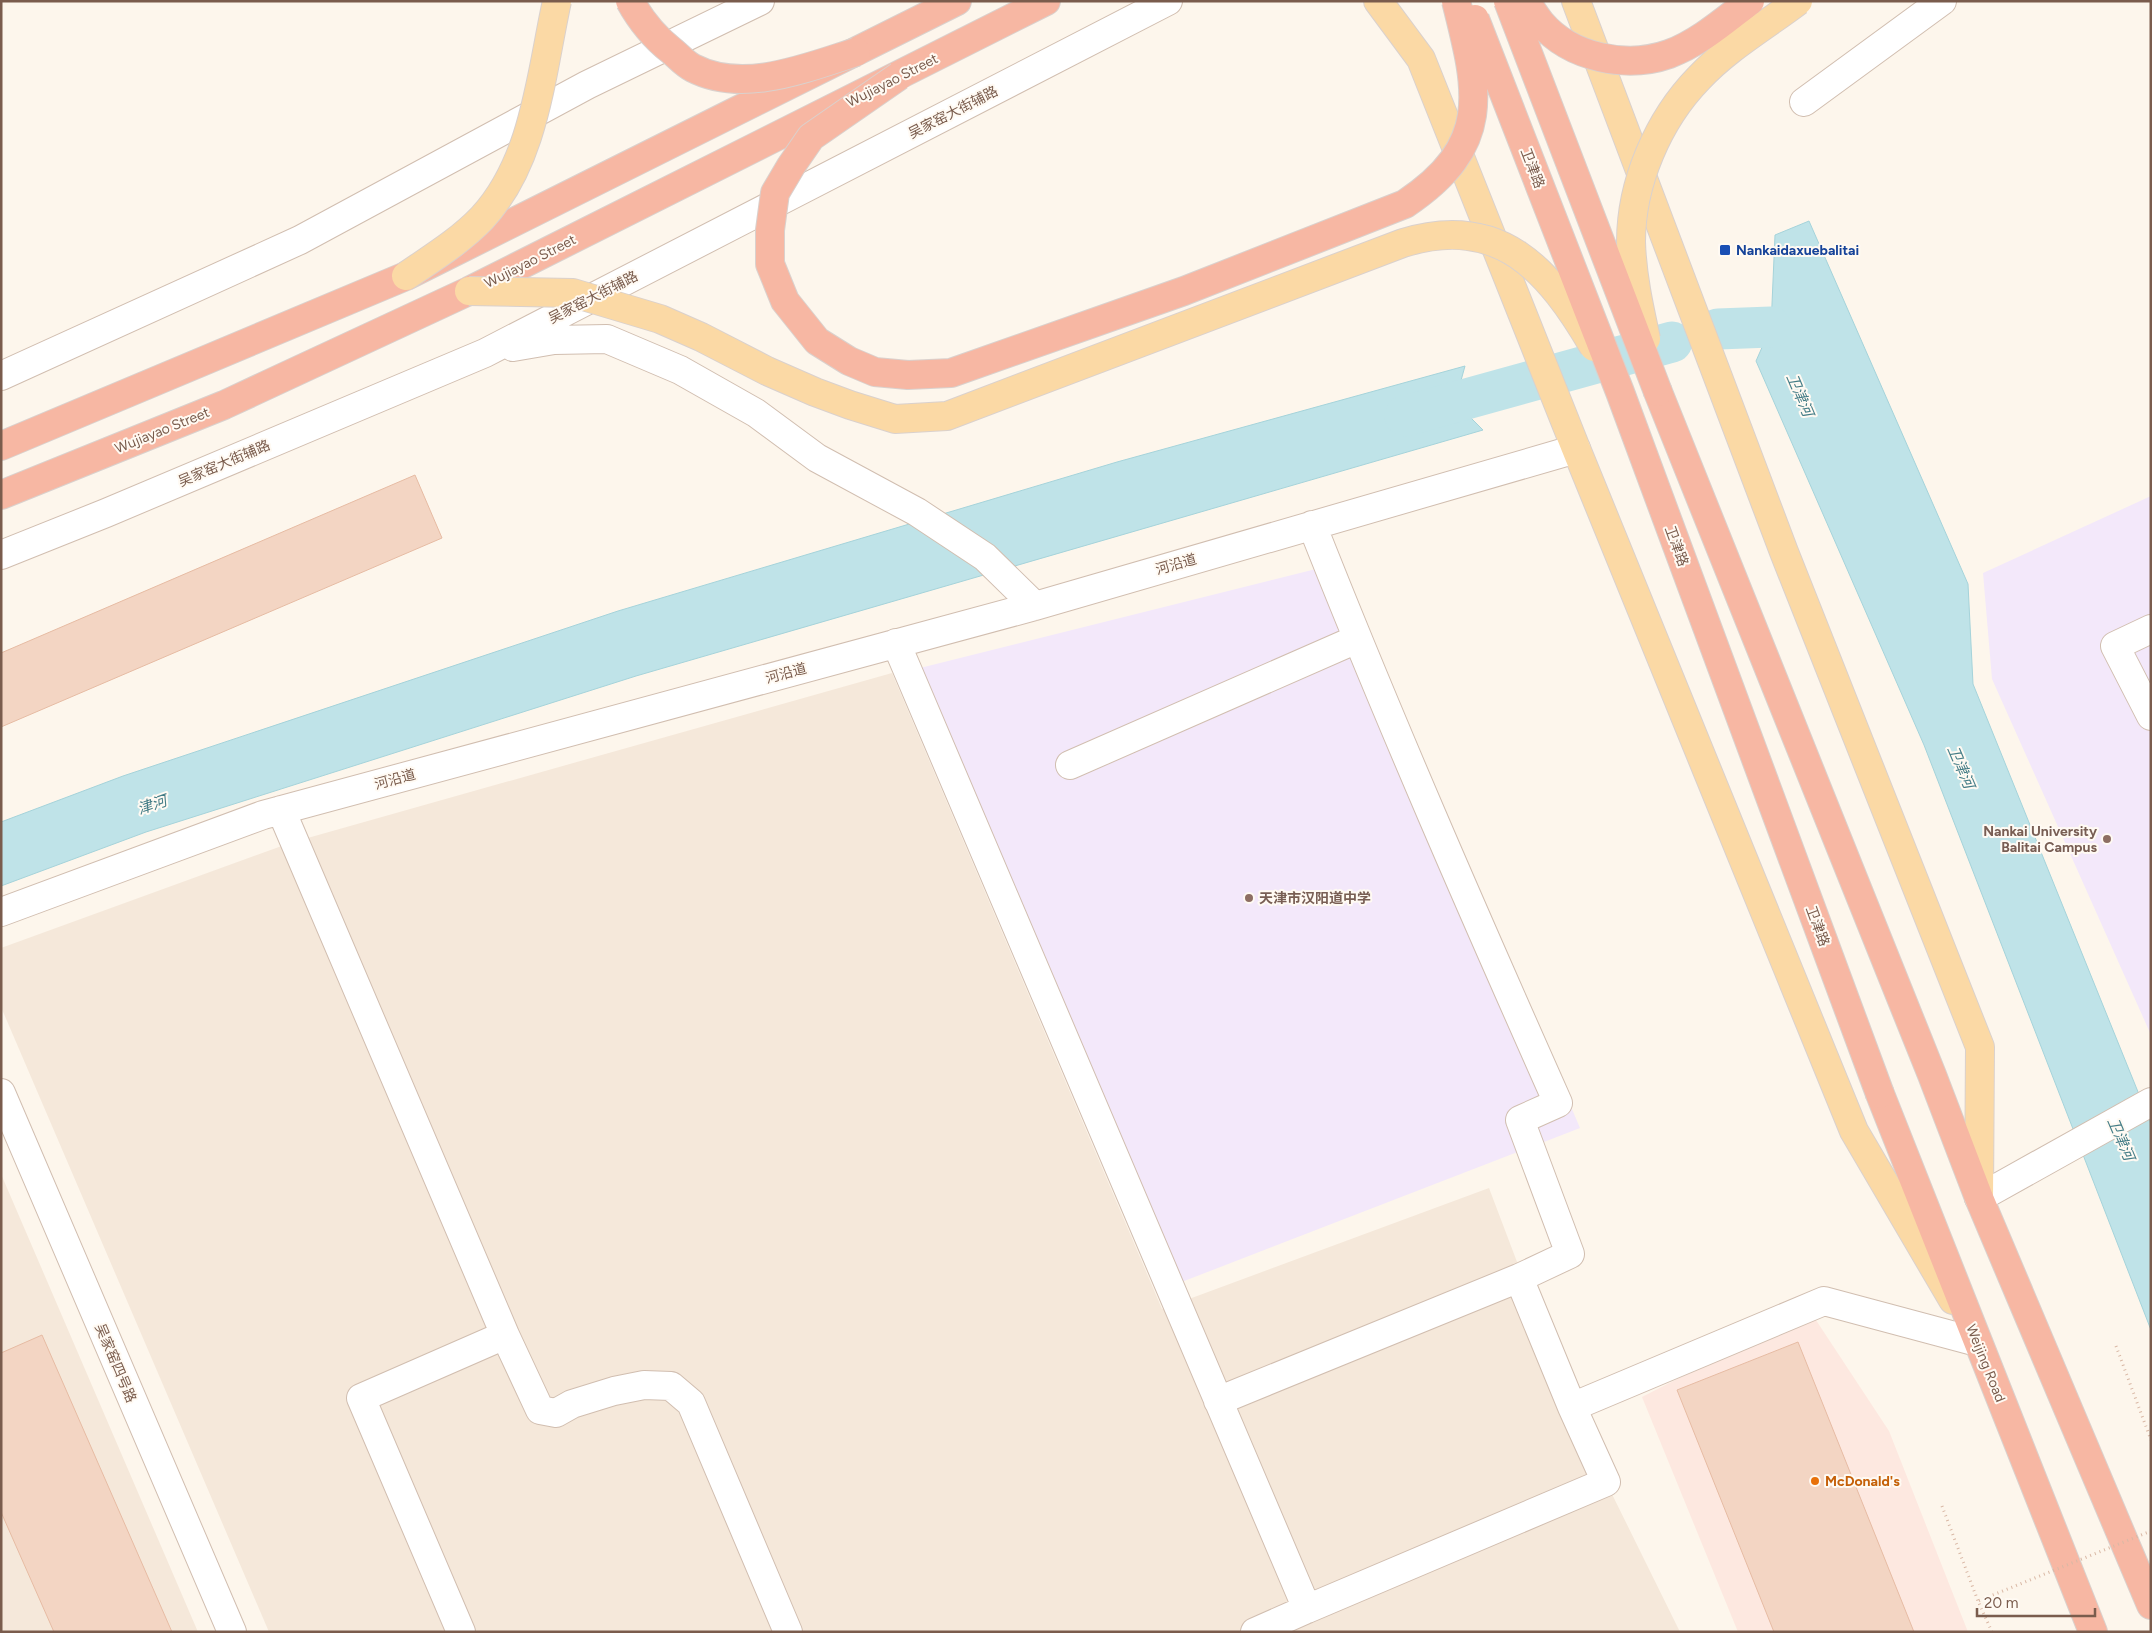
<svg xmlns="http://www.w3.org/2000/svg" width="2152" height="1633" font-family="Figtree,'Noto Sans SC',sans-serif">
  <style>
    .residential { fill: #f5e8da }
    .commercial { fill: #fde8e0 }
    .education { fill: #f3e8fa }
    .water { fill: #bfe3e8; stroke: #a5d3da }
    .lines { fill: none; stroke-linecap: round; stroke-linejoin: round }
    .canal { stroke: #bfe3e8; stroke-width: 41 }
    .building { fill: #f3d5c3; stroke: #e6bba3 }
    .minor-casing { stroke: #d1beb0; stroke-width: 30 }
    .major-casing { stroke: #dad1cd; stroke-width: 30 }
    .highway-casing { stroke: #dad1cd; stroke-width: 30 }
    .path { stroke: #d9b8a5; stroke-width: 3; stroke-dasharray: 1 4; stroke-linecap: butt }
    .minor { stroke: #fff; stroke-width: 28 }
    .major { stroke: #fbd9a5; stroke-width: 28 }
    .highway { stroke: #f7b7a3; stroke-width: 28 }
    .major-bridge-casing { stroke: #dad1cd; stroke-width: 30; stroke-linecap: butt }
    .highway-bridge-casing { stroke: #dad1cd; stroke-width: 30; stroke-linecap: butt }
    .path-bridge { stroke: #d9b8a5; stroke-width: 3; stroke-dasharray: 1 4; stroke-linecap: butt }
    .major-bridge { stroke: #fbd9a5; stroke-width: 28 }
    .highway-bridge { stroke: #f7b7a3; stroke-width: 28 }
    .transit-dot { fill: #1a4fb4; stroke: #fffaf3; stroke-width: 2 }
    .education-dot { fill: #8d6e63; stroke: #fffaf3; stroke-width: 2 }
    .food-dot { fill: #e8710a; stroke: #fffaf3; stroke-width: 2 }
    .labels { text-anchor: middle; stroke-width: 4; stroke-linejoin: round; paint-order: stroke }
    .street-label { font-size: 14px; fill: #7a5c4d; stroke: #fffaf3 }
    .transit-label { font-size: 14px; font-weight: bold; fill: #164399; stroke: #fffaf3; text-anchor: start }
    .education-label { font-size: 14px; font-weight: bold; fill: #785e54; stroke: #fffaf3; text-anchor: end }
    .food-label { font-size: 14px; font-weight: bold; fill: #c56008; stroke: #fffaf3; text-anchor: start }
    .water-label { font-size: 15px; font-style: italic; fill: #437c86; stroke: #fffaf3 }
  </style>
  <rect width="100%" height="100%" fill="#fdf6ec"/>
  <!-- residential -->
  <path class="residential" d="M892 673 1162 1309 1489 1188 1572 1407 1606 1482 1680 1632H269L1 1007V948L290 843Z
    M1 1174 198 1632H1Z"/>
  <!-- commercial -->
  <path class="commercial" d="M1810 1311 1889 1431 1968 1632H1738L1642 1397Z"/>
  <!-- education -->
  <path class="education" d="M2151 496V1035L1992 679 1983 573Z
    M1340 563 1580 1128 1179 1283 920 668Z"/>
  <!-- water -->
  <path class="water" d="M1809 221 1968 584 1973 684 2151 1124V1330L1924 745 1756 361 1771 327 1775 235Z
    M1465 366 1457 395 1463 410 1483 430 636 676 146 832 1 886V822L123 776 618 611 1117 462Z"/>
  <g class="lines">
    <!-- canal -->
    <path class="canal" d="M1718 329 1771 327
      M1405 416 1672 342"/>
  </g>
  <!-- building -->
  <path class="building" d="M415 475 442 538 1 727V653Z
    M42 1335 172 1632H54L1 1512V1353Z
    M1798 1342 1914 1632H1774L1677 1390Z"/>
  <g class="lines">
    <defs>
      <path id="minor" d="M1804 102 1942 1
        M513 347 554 340 607 339 680 370 756 413 817 458 917 512 985 557 1035 606
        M1 376 300 240 587 85 760 1
        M1312 525C1389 720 1473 912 1558 1103L1520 1120 1570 1254 1519 1278 1572 1407 1824 1301 1977 1342
        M1 555 106 513 485 353 1168 1
        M2151 629 2115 646 2151 716
        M896 643 1307 1609 1606 1482 1572 1407
        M1070 765 1357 639
        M281 810 505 1335 361 1398 461 1632
        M1 912 263 815 1035 606 1576 449
        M1 1093 232 1632
        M1979 1198 2151 1102
        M505 1335 540 1410 556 1413 572 1404 614 1391 644 1385 671 1386 691 1403 788 1632
        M1218 1401 1519 1278
        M1255 1632 1307 1609"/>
      <path id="major" d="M1378 1 1421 59 1575 446 1854 1131 1953 1300
        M1576 1 1784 552 1980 1047 1979 1197"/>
      <path id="highway" d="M1658 392 1932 1075 1979 1198 2151 1605
        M1 446 406 276 957 1
        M1 495 224 405 469 291 1046 1
        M1880 1094 2093 1632"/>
    </defs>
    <!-- minor casing -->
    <use href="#minor" class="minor-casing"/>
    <!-- major casing -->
    <use href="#major" class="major-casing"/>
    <!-- highway casing -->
    <use href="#highway" class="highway-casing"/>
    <!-- path -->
    <path class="path" d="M2116 1346 2151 1440
      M1942 1506 1978 1601"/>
    <!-- minor -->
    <use href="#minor" class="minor"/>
    <!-- major -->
    <use href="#major" class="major"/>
    <!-- highway -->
    <use href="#highway" class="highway"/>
    <defs>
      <path id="major-bridge" d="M406 276C432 258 460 241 482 218 535 161 541 74 557 1
        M469 291 573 293 660 319 701 337 767 371 815 392 850 405 895 419 947 416 1403 243C1500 213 1549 270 1594 347
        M1646 339C1639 307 1632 275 1631 242 1631 183 1658 120 1699 78 1727 48 1765 26 1798 1"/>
      <path id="highway-bridge" d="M630 1C641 21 654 37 672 51 678 56 685 64 693 68 743 94 806 68 856 52
        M1508 1 1658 392
        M1526 1C1531 9 1536 17 1541 23 1571 58 1627 69 1669 54 1699 43 1725 20 1750 1
        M1475 19 1620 392 1880 1094
        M899 76 811 137 791 166 775 193 770 230V264L785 301 817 341 849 361 875 372 908 375 951 373 1184 291 1405 204C1493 145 1479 92 1456 1"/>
    </defs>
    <!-- major-bridge casing -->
    <use href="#major-bridge" class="major-bridge-casing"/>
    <!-- highway-bridge casing -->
    <use href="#highway-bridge" class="highway-bridge-casing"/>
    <!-- path-bridge -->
    <path class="path-bridge" d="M1992 1632 1978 1601 2151 1531"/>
    <!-- major-bridge -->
    <use href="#major-bridge" class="major-bridge"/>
    <!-- highway-bridge -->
    <use href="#highway-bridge" class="highway-bridge"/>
  </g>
  <!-- markers -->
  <rect class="transit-dot" x="1719" y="244" width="12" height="12" rx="2.5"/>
  <g class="education-dot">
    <circle cx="2107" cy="839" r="5"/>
    <circle cx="1249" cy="898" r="5"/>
  </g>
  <circle class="food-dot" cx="1815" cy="1481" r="5"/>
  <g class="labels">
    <!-- street labels -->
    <g class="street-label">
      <text transform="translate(892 80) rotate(-27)" y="5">Wujiayao Street</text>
      <text transform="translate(953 112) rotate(-27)" y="5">吴家窑大街辅路</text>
      <text transform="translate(1533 168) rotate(69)" y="5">卫津路</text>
      <text transform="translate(530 261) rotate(-27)" y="5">Wujiayao Street</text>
      <text transform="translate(593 297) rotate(-27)" y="5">吴家窑大街辅路</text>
      <text transform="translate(162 430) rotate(-22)" y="5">Wujiayao Street</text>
      <text transform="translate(224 463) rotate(-23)" y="5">吴家窑大街辅路</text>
      <text transform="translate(1677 546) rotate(70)" y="5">卫津路</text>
      <text transform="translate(1176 564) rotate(-16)" y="5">河沿道</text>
      <text transform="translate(786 673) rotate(-15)" y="5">河沿道</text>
      <text transform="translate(395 779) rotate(-15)" y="5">河沿道</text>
      <text transform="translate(1818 926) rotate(70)" y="5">卫津路</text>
      <text transform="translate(116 1363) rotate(67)" y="5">吴家窑四号路</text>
      <text transform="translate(1986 1363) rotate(68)" y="5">Weijing Road</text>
    </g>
    <!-- transit labels -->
    <g class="transit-label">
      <text x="1736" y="255">Nankaidaxuebalitai</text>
    </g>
    <!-- education labels -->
    <g class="education-label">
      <text x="2097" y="836">Nankai University<tspan x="2097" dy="16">Balitai Campus</tspan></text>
      <text x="1259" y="903" text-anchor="start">天津市汉阳道中学</text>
    </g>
    <!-- food labels -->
    <g class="food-label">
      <text x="1825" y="1486">McDonald's</text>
    </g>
    <!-- water labels -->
    <g class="water-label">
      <text transform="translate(1800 395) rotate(67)" y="5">卫津河</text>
      <text transform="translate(1961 767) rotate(67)" y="5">卫津河</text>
      <text transform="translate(152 805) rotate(-19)" y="5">津河</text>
      <text transform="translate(2121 1139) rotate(67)" y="5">卫津河</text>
    </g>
  </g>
  <!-- border -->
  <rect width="2152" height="1633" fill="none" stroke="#7a5c4d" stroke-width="5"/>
  <!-- scale -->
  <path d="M1977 1608v8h118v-8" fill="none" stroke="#7a5c4d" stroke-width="2.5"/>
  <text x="1984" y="1608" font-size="15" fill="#7a5c4d" stroke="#fffaf3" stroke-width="4" paint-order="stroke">20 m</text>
</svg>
